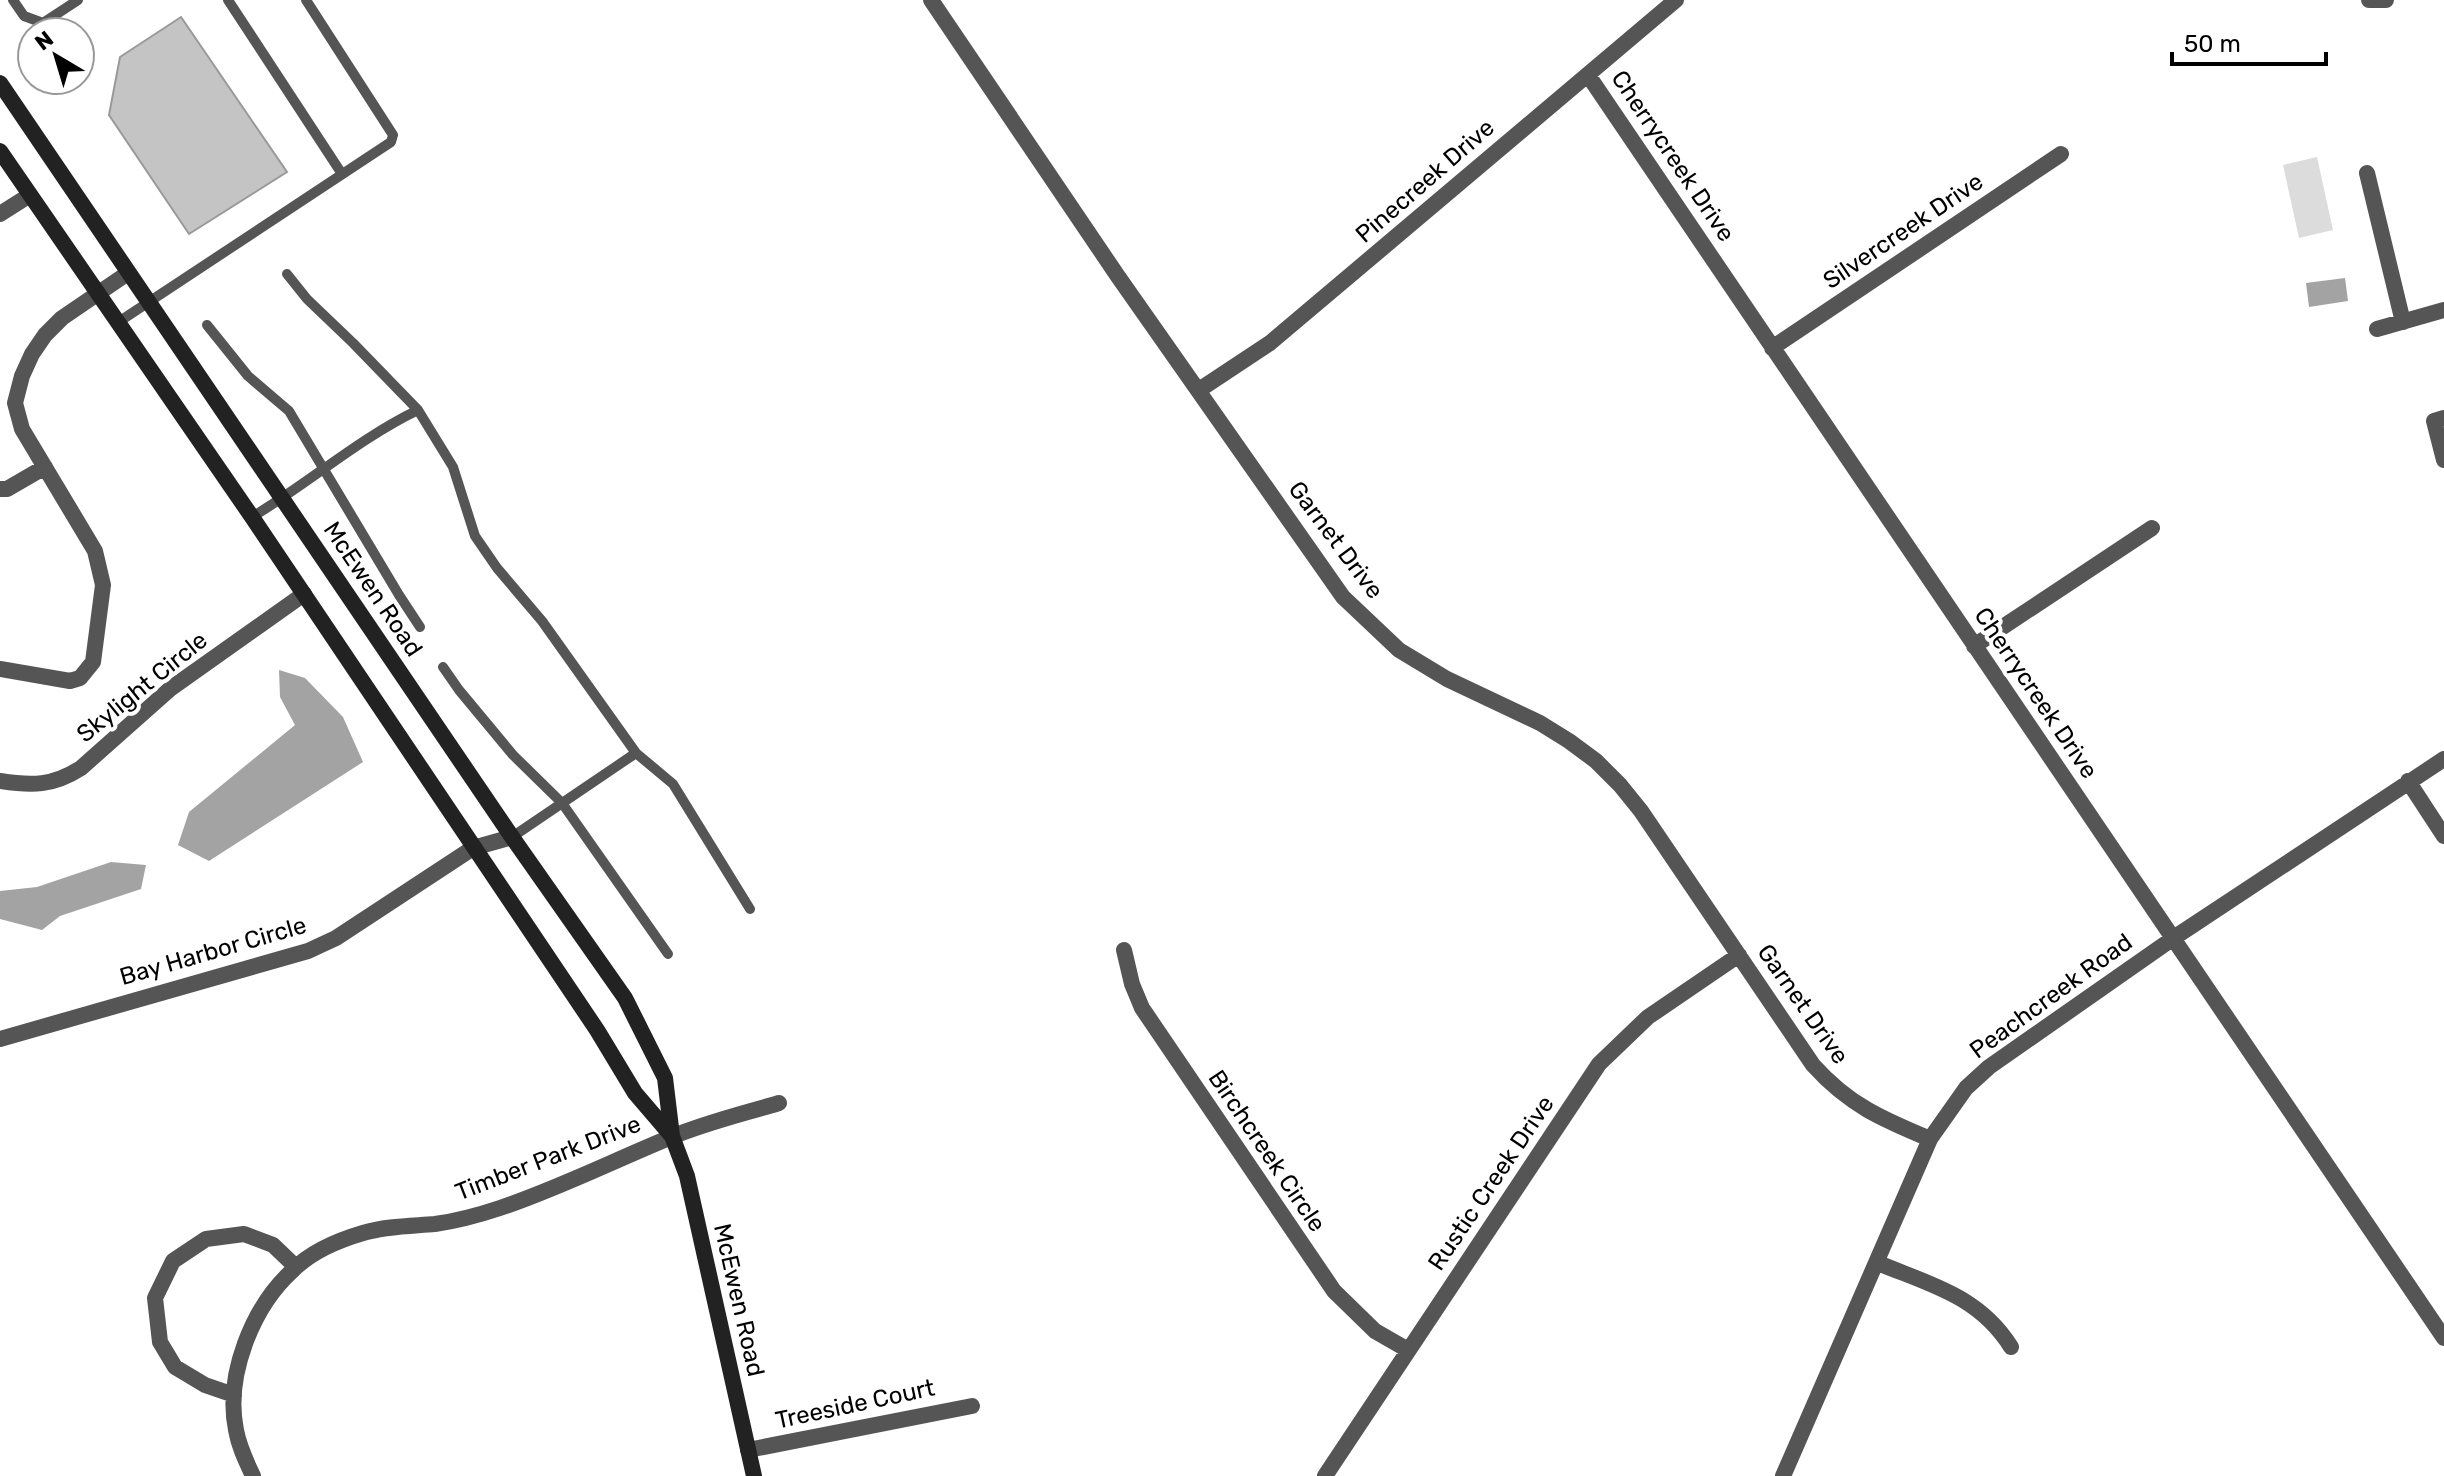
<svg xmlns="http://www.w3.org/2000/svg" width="2444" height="1476" font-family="Rubik,sans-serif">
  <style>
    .green { fill: #dcdcdc }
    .water { fill: #a3a3a3 }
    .building { fill: #c4c4c4; stroke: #999; stroke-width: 2 }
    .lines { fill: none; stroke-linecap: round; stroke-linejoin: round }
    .lane { stroke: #555; stroke-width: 10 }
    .street { stroke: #555; stroke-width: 16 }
    .secondary { stroke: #222; stroke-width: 16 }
    .labels { text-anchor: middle; stroke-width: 8; stroke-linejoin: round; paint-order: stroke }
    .street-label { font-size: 24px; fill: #000; stroke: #fff }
  </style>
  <rect width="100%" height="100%" fill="#fff"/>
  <!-- green -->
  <path class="green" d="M2317 157 2333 230 2299 238 2283 165Z"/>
  <!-- water -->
  <path class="water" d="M2345 278 2348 301 2309 307 2306 283Z
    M279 670 305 678 343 717 363 762 209 861 178 845 189 812 295 725 280 697Z
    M111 862 146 865 141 889 60 916 42 930 0 919V891L37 887Z"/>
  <!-- building -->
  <path class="building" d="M181 17 287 172 189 234 109 115 120 57Z"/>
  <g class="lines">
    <!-- lane -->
    <path class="lane" d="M13 0 24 16 43 23 78 0
      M228 0 342 174
      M287 274 307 299 353 343 418 410 453 467 475 536 497 568 542 621 636 753 673 784 750 909
      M117 323 391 142 393 135 306 0
      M207 325 248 376 289 411 399 595 420 627
      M252 517C309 483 358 439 418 410
      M443 667 459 690 513 755 562 803 668 954
      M512 837 636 753"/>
    <!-- street -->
    <path class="street" d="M931 0 1117 275 1343 597 1399 650 1447 679 1540 723 1569 741 1596 761 1620 785 1641 811 1813 1065C1849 1105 1882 1119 1930 1139
      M2369 0H2386
      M1588 75 2444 1338
      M2367 173 2403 322
      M0 214 30 195
      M2377 329 2444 310
      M1772 348 2061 154
      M1199 390 1270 343 1676 0
      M2444 418 2434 421 2444 460
      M0 489H7L45 467
      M1974 646 2152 528
      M0 669 70 681 80 678 93 662 103 585 95 551 22 429 15 403 22 376 32 354 45 335 62 318 128 273
      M0 781C32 786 53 786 81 768L170 689 304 594
      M2408 781 2444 836
      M1124 950 1132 984 1142 1008 1334 1291 1375 1331 1408 1350
      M0 1039 308 951 336 938 473 848 512 837
      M1878 1263C1931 1285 1979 1296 2011 1347
      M234 1395 205 1385 175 1367 160 1342 155 1298 173 1261 206 1239 244 1234 273 1245 296 1267
      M748 1450 972 1406
      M253 1476C246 1461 239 1447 236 1430 225 1376 252 1307 293 1270 311 1252 339 1240 363 1233 386 1226 411 1226 435 1224 457 1221 479 1215 500 1208 557 1189 613 1161 669 1138 704 1123 742 1114 779 1103
      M1325 1476 1599 1064 1648 1017 1739 955
      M1783 1476 1930 1139 1966 1088 1989 1067 2175 937 2444 759"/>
    <!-- secondary -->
    <path class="secondary" d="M0 83 512 837 625 998 665 1078 672 1136 687 1176 754 1476
      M0 151 252 517 597 1030 635 1093 671 1135"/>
  </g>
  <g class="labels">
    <!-- street labels -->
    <g class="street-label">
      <text transform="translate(1673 156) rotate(56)" y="8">Cherrycreek Drive</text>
      <text transform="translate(1425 181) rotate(-41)" y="8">Pinecreek Drive</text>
      <text transform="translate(1903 231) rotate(-34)" y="8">Silvercreek Drive</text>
      <text transform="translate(1336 540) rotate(53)" y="8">Garnet Drive</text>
      <text transform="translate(373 589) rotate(56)" y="8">McEwen Road</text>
      <text transform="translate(142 687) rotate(-39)" y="8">Skylight Circle</text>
      <text transform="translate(2036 693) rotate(56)" y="8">Cherrycreek Drive</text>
      <text transform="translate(213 951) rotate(-16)" y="8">Bay Harbor Circle</text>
      <text transform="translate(2051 996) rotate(-36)" y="8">Peachcreek Road</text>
      <text transform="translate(1803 1004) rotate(55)" y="8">Garnet Drive</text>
      <text transform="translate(1267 1151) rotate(56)" y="8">Birchcreek Circle</text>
      <text transform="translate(548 1158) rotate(-21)" y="8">Timber Park Drive</text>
      <text transform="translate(1491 1183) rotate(-56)" y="8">Rustic Creek Drive</text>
      <text transform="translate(739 1300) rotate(77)" y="8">McEwen Road</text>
      <text transform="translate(855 1404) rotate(-12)" y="8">Treeside Court</text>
    </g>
  </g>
  <!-- north arrow -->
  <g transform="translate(56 56) rotate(322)"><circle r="38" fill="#ffffff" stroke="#999999" stroke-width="2"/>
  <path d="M0-6L14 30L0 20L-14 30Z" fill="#000000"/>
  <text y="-12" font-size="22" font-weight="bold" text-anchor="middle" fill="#000000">N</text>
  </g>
  <!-- scale -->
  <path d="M2172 52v12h154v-12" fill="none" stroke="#000000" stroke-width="4"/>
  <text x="2184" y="52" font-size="24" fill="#000000" stroke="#ffffff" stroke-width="6" paint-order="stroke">50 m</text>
</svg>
